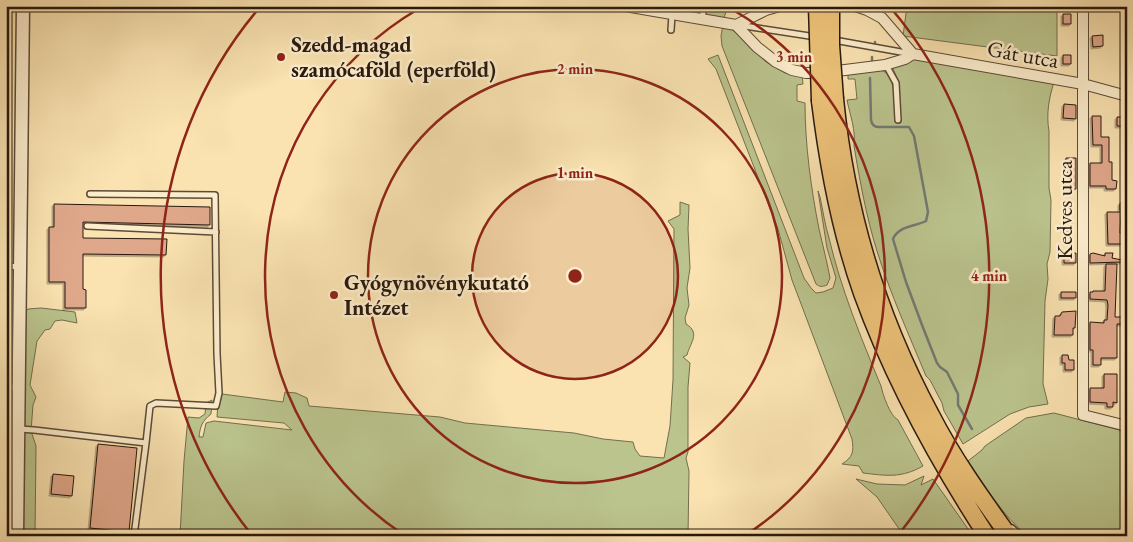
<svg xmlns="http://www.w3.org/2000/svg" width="1133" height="542" font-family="'EB Garamond',serif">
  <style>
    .green { fill: #bbc48d; stroke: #726e4e }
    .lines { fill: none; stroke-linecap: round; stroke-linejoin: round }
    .stream { stroke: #727a74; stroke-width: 2.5 }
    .building { fill: #e0a88b; stroke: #28180e; filter: url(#shadow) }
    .service-casing { stroke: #5c4b37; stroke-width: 8 }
    .minor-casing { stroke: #5c4b37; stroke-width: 12 }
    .tertiary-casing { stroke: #5c4b37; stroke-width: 15 }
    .trunk-casing { stroke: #28180e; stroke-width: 19 }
    .service { stroke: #fcedcc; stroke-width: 5 }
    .minor { stroke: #fcedcc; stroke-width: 10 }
    .tertiary { stroke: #fcedcc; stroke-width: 12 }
    .trunk { stroke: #edc278; stroke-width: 16 }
    .trunk-bridge-casing { stroke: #28180e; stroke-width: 19; stroke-linecap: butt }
    .trunk-bridge { stroke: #edc278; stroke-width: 16 }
    .ring { fill: none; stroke: #8f2418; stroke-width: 2.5 }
    .poi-dot { fill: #8f2418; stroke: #fcedcc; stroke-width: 2 }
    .labels { text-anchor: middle; stroke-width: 5; stroke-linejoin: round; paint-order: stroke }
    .poi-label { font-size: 22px; font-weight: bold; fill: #28180e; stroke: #fcedcc; text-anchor: start }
    .street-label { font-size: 22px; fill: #28180e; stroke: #fcedcc }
    .centre { fill: #8f2418; stroke: #fcedcc; stroke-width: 2.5 }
    .ring-label { font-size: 15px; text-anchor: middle; font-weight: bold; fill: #8f2418; stroke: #fcedcc; stroke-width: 5; stroke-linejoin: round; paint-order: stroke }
  </style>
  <defs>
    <filter id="shadow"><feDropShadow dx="-2" dy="2" stdDeviation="0" flood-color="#0004"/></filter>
  </defs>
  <rect width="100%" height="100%" fill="#fae3b1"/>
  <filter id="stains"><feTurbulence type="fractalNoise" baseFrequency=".004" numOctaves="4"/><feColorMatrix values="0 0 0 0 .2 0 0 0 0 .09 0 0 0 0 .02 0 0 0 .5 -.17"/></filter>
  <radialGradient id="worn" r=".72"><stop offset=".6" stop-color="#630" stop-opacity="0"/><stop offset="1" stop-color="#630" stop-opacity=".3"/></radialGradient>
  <!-- green -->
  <path class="green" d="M705 6H725L726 12 722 23 702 19Z
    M907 6H1057V56L903 36Z
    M723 24 734 31 766 62 785 73 802 74 803 84 797 85V101L805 103C805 145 811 188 819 229 823 246 827 262 830 278L827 285C822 287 820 287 816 284L722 46 721 36Z
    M718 55 804 278 811 288 816 293 823 292 833 288 836 278 827 248 818 191 820 197C823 211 825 225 829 238 841 289 861 338 881 386 883 395 890 416 898 420L923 466C902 478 887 476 863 473L859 466 842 464C853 457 854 452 852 439L792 280 778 229 716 69 708 59Z
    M913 58 1054 82C1049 98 1046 114 1049 131V188L1051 200 1050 252 1047 264 1048 279 1045 301 1043 384 1048 404 1029 407 1010 414 963 444 944 411 942 403 930 380 926 376C909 335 890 293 877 251 866 216 860 181 854 146 856 130 850 115 847 100L857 99 855 79H848V72C858 71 870 68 880 70 897 73 895 108 895 121L900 122 899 82 893 69 892 66Z
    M680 202 689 205 688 229 690 268 687 288 689 305 685 318 686 324C701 333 690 343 687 355L683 357 690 363 688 387V452L686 458 689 471 688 536H180L184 461 188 417 199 418 205 414 206 403 212 400 211 414C202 421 200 427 199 437H203L206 423 214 421 292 430 284 423 217 417 218 404 222 394 283 402 285 392 296 393 307 398 309 406 440 417 465 423 574 433 603 439 633 442 635 449 640 456 664 458 670 426 673 380 674 229 668 221 680 215Z
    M41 308 75 312 77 323 62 320 55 321 50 329 45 330 37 341 30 385 36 397 33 405 31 431 36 446 35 536H21L24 314 28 309Z
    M6 387H9L7 536H6Z
    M1054 413 1127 432V536H1028C1003 517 986 487 968 461L982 450 985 446 1026 418Z
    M924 476 921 485 933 479 973 536H904L877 497 856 479 877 484 905 485Z"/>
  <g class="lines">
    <!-- stream -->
    <path class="stream" d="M875 44V42
      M872 60V57
      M870 78 871 120C872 125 874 127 878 127H909L914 136 928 212 926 221C914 227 898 226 893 239L906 282 922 325 937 363 940 367 947 372 958 394V405L972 429"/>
  </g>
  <!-- building -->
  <path class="building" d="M1063 14H1071V24H1063Z
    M1103 35V46L1093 47 1092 36Z
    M1063 55H1071V64H1063Z
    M1064 104 1076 105V119L1063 118Z
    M1092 116H1101V137H1109V162H1112V180L1117 181 1116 189H1106V186H1090V163H1102V145H1093Z
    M1117 117H1125V126H1117Z
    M1066 158H1076V189H1067L1068 169H1065Z
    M1120 203H1127V210H1120Z
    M54 204 210 207V225L83 222V238L167 239 166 255 83 254V289L86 290V308H65V282H49V227H54Z
    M1107 212H1121L1120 233H1122V244H1108Z
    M1063 221H1072L1071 231H1063Z
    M1076 253V263H1064V254Z
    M1093 253 1105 256V253H1113L1112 258 1122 260V262L1090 263V254Z
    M1106 264H1117L1115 317H1123V324H1117V358H1101V365H1093V350H1090V322L1104 323V320H1107L1108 305 1107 300 1090 299V292H1093V291H1105Z
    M1061 292H1076V298H1061Z
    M1076 311 1075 328H1073V335H1054L1055 316H1060L1062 312Z
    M1062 355H1068L1069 360H1074V370H1065V363H1062Z
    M1104 374H1117V403L1113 402V407H1107V403L1090 402V388H1104Z
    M98 444 137 448 129 532 90 528Z
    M53 474 74 476 72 496 51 494Z"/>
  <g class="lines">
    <defs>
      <path id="service" d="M702 19 704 6
        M738 25 816 37
        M671 30 672 15
        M834 40 912 54
        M886 65 896 83 898 120
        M87 226 216 232
        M6 266 20 267
        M6 385 12 387 18 388
        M19 429 34 430 146 443 150 406 156 403 216 406 219 393 217 354 215 195 90 194
        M1012 528 1021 536
        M134 536 146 443"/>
      <path id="minor" d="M625 6 736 25 757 47 776 62 792 70 806 73H821L885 65 905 59 913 54
        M855 6 867 10 882 18 913 54 1083 84 1127 96
        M1083 6V415L1127 426
        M736 25 766 10 780 6"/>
      <path id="tertiary" d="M17 536 23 6"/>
      <path id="trunk" d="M835 99C846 209 878 317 931 415 953 458 981 497 1009 536
        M820 101C828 166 840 231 862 293 893 379 937 459 987 536"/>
    </defs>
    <!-- service casing -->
    <use href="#service" class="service-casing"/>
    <!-- minor casing -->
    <use href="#minor" class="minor-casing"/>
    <!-- tertiary casing -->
    <use href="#tertiary" class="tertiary-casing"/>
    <!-- trunk casing -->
    <use href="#trunk" class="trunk-casing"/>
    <!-- service -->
    <use href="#service" class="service"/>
    <!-- minor -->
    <use href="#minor" class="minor"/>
    <!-- tertiary -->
    <use href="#tertiary" class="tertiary"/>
    <!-- trunk -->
    <use href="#trunk" class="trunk"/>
    <defs>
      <path id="trunk-bridge" d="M817 6 820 101
        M831 6V45L835 99"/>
    </defs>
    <!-- trunk-bridge casing -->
    <use href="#trunk-bridge" class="trunk-bridge-casing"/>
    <!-- trunk-bridge -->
    <use href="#trunk-bridge" class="trunk-bridge"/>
  </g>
  <!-- distance rings -->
  <circle cx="575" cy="276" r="103" fill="#8f2418" fill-opacity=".12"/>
  <g class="ring">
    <circle cx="575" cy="276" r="103"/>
    <circle cx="575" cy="276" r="207"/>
    <path d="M404 535A310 310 0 0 1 420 8M730 8A310 310 0 0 1 746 535"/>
    <path d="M251 534A414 414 0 0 1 260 7M890 7A414 414 0 0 1 899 534"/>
  </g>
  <!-- markers -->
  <g class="poi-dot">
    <circle cx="281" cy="57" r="5"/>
    <circle cx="334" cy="295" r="5"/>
  </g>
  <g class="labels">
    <!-- poi labels -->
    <g class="poi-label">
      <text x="291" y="52">Szedd-magad<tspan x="291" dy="25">szamócaföld (eperföld)</tspan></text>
      <text x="344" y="290">Gyógynövénykutató<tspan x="344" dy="25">Intézet</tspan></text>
    </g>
    <!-- street labels -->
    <g class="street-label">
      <text transform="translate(1023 54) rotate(10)" y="8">Gát utca</text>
      <text transform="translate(1064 210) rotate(-90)" y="8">Kedves utca</text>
    </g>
  </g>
  <circle cx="575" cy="276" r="8" class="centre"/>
  <g class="ring-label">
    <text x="794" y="62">3 min</text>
    <text x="575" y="74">2 min</text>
    <text x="575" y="178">1 min</text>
    <text x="989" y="281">4 min</text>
  </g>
  <!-- margin -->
  <rect width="1133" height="542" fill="none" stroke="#fae3b1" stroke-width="25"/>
  <rect x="8" y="8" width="1118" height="527" fill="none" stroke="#28180e" stroke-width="2.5"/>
  <rect x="12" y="12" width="1108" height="517" fill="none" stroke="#28180e"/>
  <rect width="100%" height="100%" filter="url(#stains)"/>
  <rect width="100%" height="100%" fill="url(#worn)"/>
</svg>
